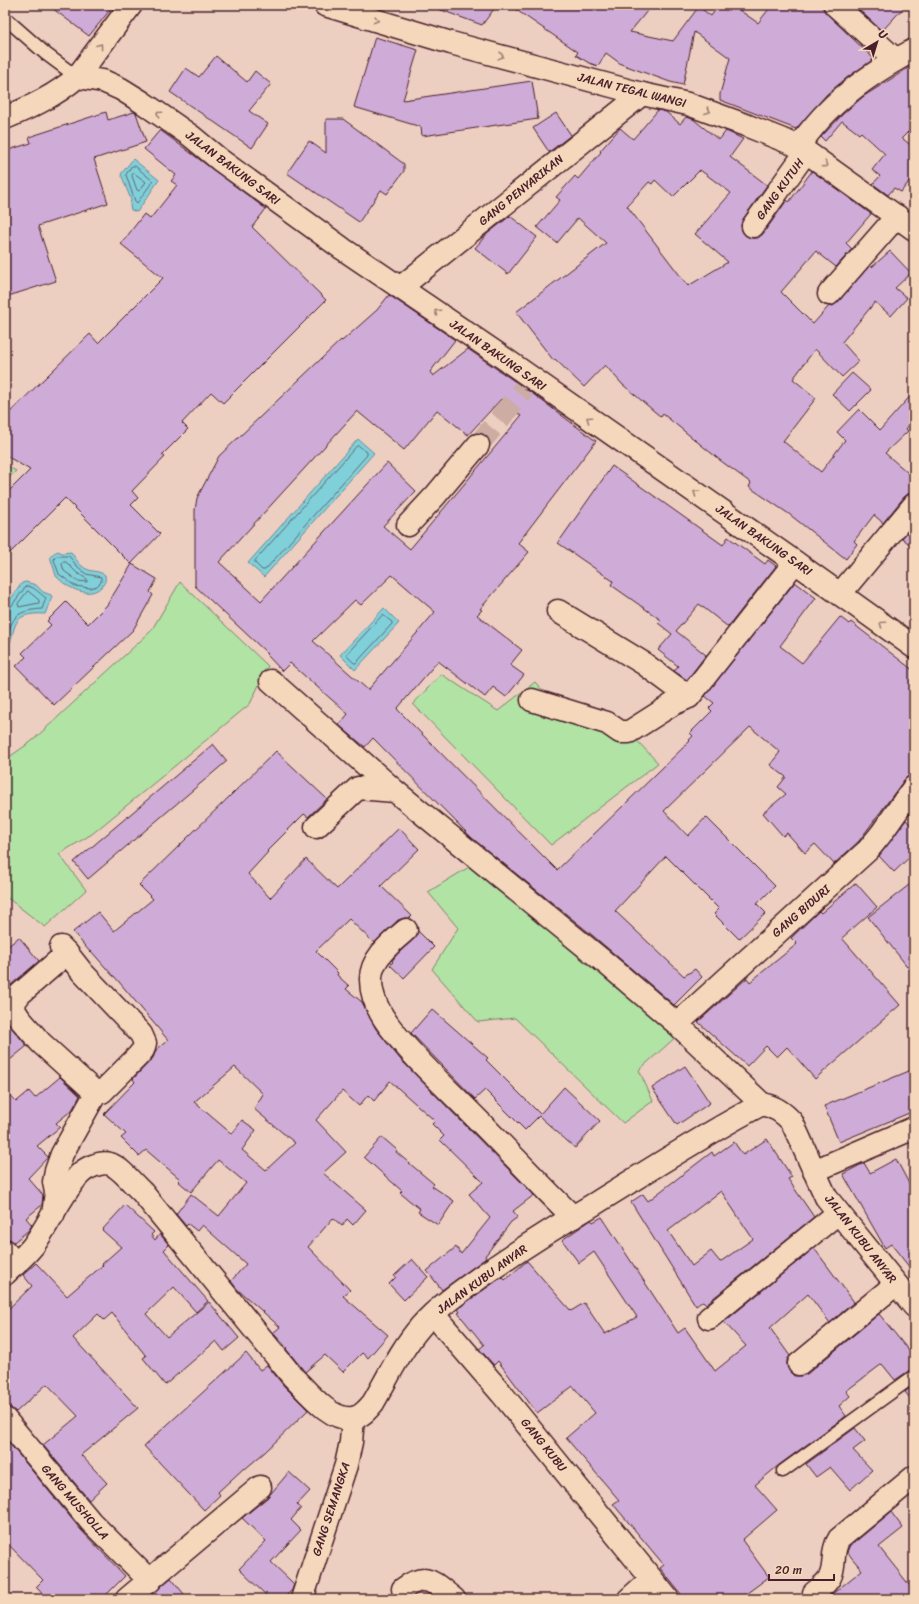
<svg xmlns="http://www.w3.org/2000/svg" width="919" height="1604" font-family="Sriracha,sans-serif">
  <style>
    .green { fill: #b0e3a4; stroke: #7d8168 }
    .water { fill: #80d0da; stroke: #6a8994 }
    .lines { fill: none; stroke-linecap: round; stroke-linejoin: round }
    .shore { stroke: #606671; stroke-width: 1 }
    .building { fill: #cfacd7; stroke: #4a1f2b; fill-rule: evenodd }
    .minor-tunnel { stroke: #ccaca3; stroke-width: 22; stroke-dasharray: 22 11; stroke-linecap: butt }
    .service-casing { stroke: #4a1f2b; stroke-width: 15 }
    .minor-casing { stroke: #4a1f2b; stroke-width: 25 }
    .tertiary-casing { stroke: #4a1f2b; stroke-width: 25 }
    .secondary-casing { stroke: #4a1f2b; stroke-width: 25 }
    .service { stroke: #f5d8bb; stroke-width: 12 }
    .minor { stroke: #f5d8bb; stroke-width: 22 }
    .tertiary { stroke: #f5d8bb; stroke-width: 22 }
    .secondary { stroke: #f5d8bb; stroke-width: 22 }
    .oneway { stroke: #a07c73 }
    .labels { text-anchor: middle; stroke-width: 3.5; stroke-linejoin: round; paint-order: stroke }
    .street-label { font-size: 12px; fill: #4a1f2b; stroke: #f5d8bb }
  </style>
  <rect width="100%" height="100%" fill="#edcfc1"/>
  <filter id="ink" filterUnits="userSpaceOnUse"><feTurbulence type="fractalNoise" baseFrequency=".025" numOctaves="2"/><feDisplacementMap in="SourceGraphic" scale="8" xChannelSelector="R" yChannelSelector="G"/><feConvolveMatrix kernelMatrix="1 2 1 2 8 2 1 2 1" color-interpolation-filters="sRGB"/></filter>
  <g filter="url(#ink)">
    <!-- green -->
    <path class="green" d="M5 465 16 471 5 481Z
      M180 582 268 666 250 704 92 834 59 854 86 890 45 927 5 896V760L32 741 151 631Z
      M441 674 498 711 535 682 569 719 614 716 658 763 551 845 413 704Z
      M474 864 678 1035 639 1070 653 1101 623 1123 515 1018 478 1022 432 969 458 928 428 892Z"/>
    <!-- water -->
    <path class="water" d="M133 159 159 180 137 212 131 210 130 205 131 200 121 174Z
      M358 439 374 453 264 577 248 563Z
      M58 551 62 553 71 552C75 558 81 568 89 570 95 572 99 571 105 575 106 580 105 583 102 586 90 600 67 588 57 577 54 573 55 570 53 566 51 558 47 556 58 551Z
      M26 582 36 585 43 592 51 595 52 597 45 614C10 612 17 626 7 652L5 651V607L22 583Z
      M384 608 399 623 355 670 340 655Z"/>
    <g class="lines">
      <!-- shore -->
      <path class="shore" d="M132 166H135L153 181 137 203 135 201 126 175Z
        M134 173 146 182 139 191 137 190 132 176Z
        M357 446H359L367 452V455L265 570H262L255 563V561Z
        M58 556H69L76 565 86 574 101 577V582L97 586 90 588 75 586 59 574 54 560 55 557Z
        M64 562H66L77 573 87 579V582L78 581 64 571 62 564Z
        M28 591 39 600V603L19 607 18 604Z
        M5 609 10 608 26 586C34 586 40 594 46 598L42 609C12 611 12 619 5 646
        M383 615 392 622V624L356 663H354L347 656V654Z"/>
    </g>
    <!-- building -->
    <path class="building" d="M48 5H114L89 36Z
      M433 5H497L482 25 433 7Z
      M509 5H652L630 32 673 41 700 5 699 7 711 16 719 5H732L758 23 772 5H823V9L827 14 874 59 849 76 827 94 796 129 720 100V94L730 58 694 32 683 85 670 82 621 64 606 53 598 66 589 63 576 55 578 52Z
      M854 5H906L882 31Z
      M375 37 418 50 403 100 532 81 538 119 422 136 421 127 354 107Z
      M216 56 247 82 255 71 271 84 249 111 268 124 252 148 170 92 186 68 199 77Z
      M910 67 914 72V126L902 138 914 148V175L901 192 894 188 888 195 873 184 880 176 872 170 885 154 861 132 859 134 842 121 825 141 821 137 844 113 864 96Z
      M658 110 666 112 680 124 686 117 693 119 719 140 726 131 743 139 730 157 767 185 743 219 741 225 742 231 746 236 752 238H758L763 234 787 200 789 202 812 171 871 214 846 243 852 249 836 267 816 251 781 292 813 324 829 306H833L838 302 870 265 872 267 890 251 911 273 895 288 907 298 891 316 875 302 842 342 859 361 842 377 815 349 793 379 816 398 783 441 821 472 845 440 837 432 859 409 880 430 914 392V419L906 429 908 431 885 453 914 478V489L904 497 883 523 874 515 854 541 857 544 846 559 789 514 749 487 751 483 721 461 663 414 661 417 622 384 605 365 584 387 555 359 554 361 516 312 606 243 578 218 557 243 537 227 560 200 556 197 575 176 578 179 601 152 600 151 620 128 633 139ZM700 170 731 193 695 234 728 262 688 286 627 206 649 182 652 184 655 180 673 197Z
      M106 112 108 120 134 112 136 113 146 142 94 159 108 203 38 226 56 281 5 297V151L31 143 29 137Z
      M556 113 571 135 549 152 533 128Z
      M326 119H343L404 164V171L387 194 381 190 359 222 287 173 309 141 326 153Z
      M160 130 266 209 252 227 326 300 223 403 211 392 182 423 188 429 162 455 165 457 132 491 138 498 131 505 160 534 131 564 65 498 5 558V495L30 470 5 455V417L90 334 98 343 163 278 121 244 144 214 150 219 177 185 171 181 176 175 144 149Z
      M510 216 537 237 508 274 475 248 487 234Z
      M389 295 455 340 430 372 433 376 468 349 520 385 517 387 529 391 596 441 518 543 529 552 480 609 482 610 477 615 522 650 510 665 524 675 506 697 493 687 485 697 438 661 397 709 557 870 690 741 689 740 693 736 690 733 712 711 709 708 714 703 705 696 795 582 816 598 780 646 802 663 840 617 849 624 851 622 914 671V775L908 776 904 780 859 841 834 864 815 844 805 853 787 833 783 836 763 813 786 794 778 787 786 777 770 765 780 752 750 727 664 811 688 836 706 817 775 886 757 904 766 913 739 939 714 914 719 909 666 856 615 911 684 976 695 969 702 977 674 1005 592 935 472 838 373 738 365 747 353 737 339 725 348 714 290 663 282 671 267 655 268 654 195 586V510L197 498 219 456 341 340 342 341 377 310ZM501 399 521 416 410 549 383 526 416 491 387 463 261 601 219 562 357 411 404 450 437 410 468 435ZM392 575 435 612 368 690 313 641 355 600 361 605Z
      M852 373 871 390 850 411 832 394Z
      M612 466 723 545 728 537 765 564 768 560 776 566 728 627 699 604 676 631 706 655 687 680 674 671 678 666 658 650 672 634 658 623 661 620 611 585 613 581 558 543Z
      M913 526 914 527V548L902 538Z
      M132 564 157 579 150 592 153 595 133 630 54 705 16 666 26 657 22 653 51 625 47 621 66 602 88 624 107 605Z
      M213 744 227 761 88 879 74 862Z
      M276 751 327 799 308 817 304 814 267 851 268 852 248 874 270 898 306 859 337 889 399 828 419 849 381 886 412 916 410 918H404L398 920 374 943 349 919 316 951 338 973 337 975 349 986 346 989 362 1002 376 1029 400 1059 534 1195 513 1211 518 1217 511 1222 485 1256 486 1258 442 1290 427 1271 456 1247 461 1254 490 1218 469 1194 483 1182 440 1140 444 1136 432 1124 435 1121 390 1081 374 1101 368 1095 359 1106 342 1091 316 1120 346 1152 323 1173 366 1210 353 1225 347 1219 342 1226 333 1218 308 1247 350 1290 343 1296 388 1335 368 1358 362 1353 343 1372 325 1355 305 1372 286 1349 287 1348 273 1333 280 1327 237 1289 231 1281 246 1264 202 1225 197 1231 188 1224 186 1226 176 1214 191 1194 219 1216 246 1183 218 1160 191 1192 178 1181 180 1179 146 1150 139 1156 121 1138 126 1134 104 1114 135 1082 133 1079 153 1058 156 1050 168 1040 114 976H113L91 951 90 952 73 932 98 912 114 931 153 899 139 885ZM235 1067 263 1094 254 1109 295 1143 266 1170 242 1150 256 1130 242 1120 232 1134 194 1102Z
      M906 820 914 828V853L894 872 879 856Z
      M914 881V975L868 917Z
      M856 883 877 907 842 938 900 1005 815 1079 787 1047 777 1057 766 1046 747 1066 698 1022 747 978 750 982 797 944 791 938 819 911 821 913Z
      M418 931 434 947 404 978 390 965 393 962 392 961 397 954 414 939Z
      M19 937 39 961 5 990V949Z
      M432 1009 488 1058 486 1060 540 1114 564 1087 600 1121 575 1148 539 1116 525 1130 485 1090 475 1099 411 1033Z
      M9 1025 27 1046 5 1064V1028Z
      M685 1066 710 1103 677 1125 652 1088Z
      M914 1069V1111L839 1142 824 1106Z
      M60 1077 80 1096 72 1110 56 1123 60 1127 37 1146 48 1157 28 1178 43 1195 42 1205 26 1218 32 1225 29 1230 14 1242 10 1239H5V1090L16 1102 29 1091 35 1098Z
      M382 1137 397 1150 396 1152 434 1184 432 1186 454 1201 438 1225 418 1212 420 1209 400 1193 402 1191 364 1157Z
      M767 1139 792 1177 788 1179 814 1217 706 1304 703 1301 696 1306 631 1202 643 1194 648 1201 712 1152 714 1156 734 1142 743 1155ZM721 1191 753 1239 720 1262 711 1251 692 1266 668 1231Z
      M896 1159 914 1193V1273L891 1244 885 1248 843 1174 864 1163 870 1173Z
      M125 1205 154 1232 151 1235 155 1240 160 1234 169 1245 164 1250 208 1301 196 1312 174 1287 146 1314 167 1337 209 1302 239 1338 224 1351 216 1341 165 1385 143 1358 146 1356 112 1313 104 1320 98 1314 73 1338 138 1408 81 1455 107 1483 89 1500 43 1445 78 1416 47 1384 16 1412 10 1407H5V1312L32 1286 23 1275 36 1263 67 1296 103 1265 102 1264 121 1247 102 1230Z
      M602 1217 678 1333 685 1328 715 1371 746 1346 724 1322 814 1248 854 1302 830 1323 808 1294 770 1328 790 1356 787 1360V1366L790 1372 794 1376H801L807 1374 879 1314 914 1357V1369L910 1370 895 1380 882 1364 846 1391 850 1396 839 1406 846 1416 779 1465 755 1485 777 1510 742 1540 769 1577 739 1599H685L660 1568 664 1565 613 1504 619 1500 566 1438 595 1413 573 1386 537 1413 498 1361 494 1365 479 1349 484 1345 458 1313 460 1312 458 1309 465 1303 502 1277 505 1280 527 1261 571 1311 584 1303 605 1334 637 1317 594 1252 579 1263 562 1240 591 1220 593 1222Z
      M412 1259 428 1277 404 1300 389 1284 396 1277 394 1276Z
      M246 1353 260 1370 267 1365 284 1386 308 1410 265 1452 245 1469 244 1468 218 1492 220 1495 204 1510 144 1446Z
      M914 1385V1403L905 1392Z
      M855 1428 865 1441 853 1450 872 1470 850 1490 830 1467 816 1477 806 1464Z
      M5 1438 81 1530 125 1576 102 1599H47L36 1587 43 1580 5 1541Z
      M289 1472 310 1491 297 1505 301 1508 291 1520 301 1530 271 1562 294 1584 292 1590 283 1599H270L239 1569 266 1541 242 1518 267 1498Z
      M891 1512 903 1528 879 1547 914 1591V1599H826L862 1570 847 1552 849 1547Z
      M171 1578 188 1599H156L152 1594Z"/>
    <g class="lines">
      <!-- minor-tunnel -->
      <path class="minor-tunnel" d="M478 445 524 389"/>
      <defs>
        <path id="service" d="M5 18 46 54 77 77
          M783 1471 914 1376"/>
        <path id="minor" d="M835 5 896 60
          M798 146C807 135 816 123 826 113 851 87 882 67 914 50
          M753 226 806 152
          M401 287 642 94
          M829 294 897 216
          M408 525 435 496 478 445
          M840 594 914 505
          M271 681 395 791 608 965 677 1024 762 1104
          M689 697 795 562
          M532 700 607 723 620 732H629L673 704 689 697 643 663 558 611
          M316 827 358 788 395 791
          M406 930C392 942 370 959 371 980 371 997 380 1014 390 1027 415 1060 447 1088 475 1117 508 1150 539 1184 573 1217
          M67 953 20 994 15 1001 14 1010 20 1019 41 1043 96 1093
          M677 1024 868 850 881 834 914 787
          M814 1171 914 1128
          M53 1215 56 1192 54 1182 56 1171 62 1154 96 1093 102 1092 138 1056 143 1050 145 1043 141 1034 82 972 67 953 61 947
          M5 1251 16 1264
          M433 1314 502 1394 668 1599
          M709 1318 838 1213
          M799 1364 896 1284
          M5 1419 91 1522 150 1581
          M403 1589C427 1571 433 1583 454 1599
          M814 1593C820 1588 826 1584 830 1577 836 1565 831 1551 839 1539L914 1477
          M127 1599 260 1487
          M302 1599 346 1465 351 1442 353 1418
          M629 1599 651 1579"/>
        <path id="tertiary" d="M5 1274C14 1265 25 1256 33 1246 49 1224 61 1195 79 1175 85 1168 101 1161 110 1164 120 1167 134 1185 142 1192L293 1377C307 1391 331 1422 353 1418 361 1417 368 1409 373 1403 388 1377 401 1349 421 1326 438 1307 461 1291 482 1276 519 1250 557 1226 596 1203 651 1169 705 1134 762 1104 775 1107 783 1112 792 1122L826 1197 914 1306"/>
        <path id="secondary" d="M325 5 451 43 642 94 688 104 748 126 798 146 914 229
          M77 77 103 81 121 89 142 102 191 136 220 160 343 249 492 350 795 562 914 647
          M5 118C31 107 55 96 77 77L131 5"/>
      </defs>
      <!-- service casing -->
      <use href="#service" class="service-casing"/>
      <!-- minor casing -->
      <use href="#minor" class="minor-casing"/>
      <!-- tertiary casing -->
      <use href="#tertiary" class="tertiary-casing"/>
      <!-- secondary casing -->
      <use href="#secondary" class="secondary-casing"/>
      <!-- service -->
      <use href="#service" class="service"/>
      <!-- minor -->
      <use href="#minor" class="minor"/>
      <!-- tertiary -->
      <use href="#tertiary" class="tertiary"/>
      <!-- secondary -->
      <use href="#secondary" class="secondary"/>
    </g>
    <!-- one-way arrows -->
    <defs><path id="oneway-chevron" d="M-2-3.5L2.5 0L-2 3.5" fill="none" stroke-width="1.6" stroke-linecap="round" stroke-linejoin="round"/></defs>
    <g class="oneway">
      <use href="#oneway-chevron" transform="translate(376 20) rotate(17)"/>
      <use href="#oneway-chevron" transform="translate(100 46) rotate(-53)"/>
      <use href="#oneway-chevron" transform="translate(501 56) rotate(15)"/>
      <use href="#oneway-chevron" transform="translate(708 111) rotate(20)"/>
      <use href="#oneway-chevron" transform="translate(159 114) rotate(-145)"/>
      <use href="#oneway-chevron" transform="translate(825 165) rotate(34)"/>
      <use href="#oneway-chevron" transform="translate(437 312) rotate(-146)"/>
      <use href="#oneway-chevron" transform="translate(589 419) rotate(-145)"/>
      <use href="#oneway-chevron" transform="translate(696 493) rotate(-145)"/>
      <use href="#oneway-chevron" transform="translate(882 624) rotate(-145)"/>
    </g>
  </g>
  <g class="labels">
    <!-- street labels -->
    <g class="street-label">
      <text transform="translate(632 90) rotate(14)" y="4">JALAN TEGAL WANGI</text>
      <text transform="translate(233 168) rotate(37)" y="4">JALAN BAKUNG SARI</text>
      <text transform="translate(780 189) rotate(-54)" y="4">GANG KUTUH</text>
      <text transform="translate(521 190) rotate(-39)" y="4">GANG PENYARIKAN</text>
      <text transform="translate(498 355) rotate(35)" y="4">JALAN BAKUNG SARI</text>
      <text transform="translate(764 540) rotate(35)" y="4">JALAN BAKUNG SARI</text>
      <text transform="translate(801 911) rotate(-41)" y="4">GANG BIDURI</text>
      <text transform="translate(861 1239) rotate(52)" y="4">JALAN KUBU ANYAR</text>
      <text transform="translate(482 1279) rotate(-36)" y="4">JALAN KUBU ANYAR</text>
      <text transform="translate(544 1445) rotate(51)" y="4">GANG KUBU</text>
      <text transform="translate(75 1502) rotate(49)" y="4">GANG MUSHOLLA</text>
      <text transform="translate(331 1509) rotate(-72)" y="4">GANG SEMANGKA</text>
    </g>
  </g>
  <!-- margin -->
  <rect width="919" height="1604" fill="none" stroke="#f5d8bb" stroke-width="20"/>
  <rect x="10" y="10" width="899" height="1584" fill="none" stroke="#4a1f2b" stroke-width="1.5" filter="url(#ink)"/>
  <!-- north arrow -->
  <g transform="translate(877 42) rotate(38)" stroke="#f5d8bb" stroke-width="3" paint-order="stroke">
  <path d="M0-3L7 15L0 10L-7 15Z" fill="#4a1f2b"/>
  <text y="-6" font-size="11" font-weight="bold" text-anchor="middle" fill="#4a1f2b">U</text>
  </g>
  <!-- scale -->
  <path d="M769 1574v6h65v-6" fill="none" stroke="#4a1f2b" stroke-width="2"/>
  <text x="775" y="1574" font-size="12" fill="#4a1f2b" stroke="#f5d8bb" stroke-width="3" paint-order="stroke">20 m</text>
</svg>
